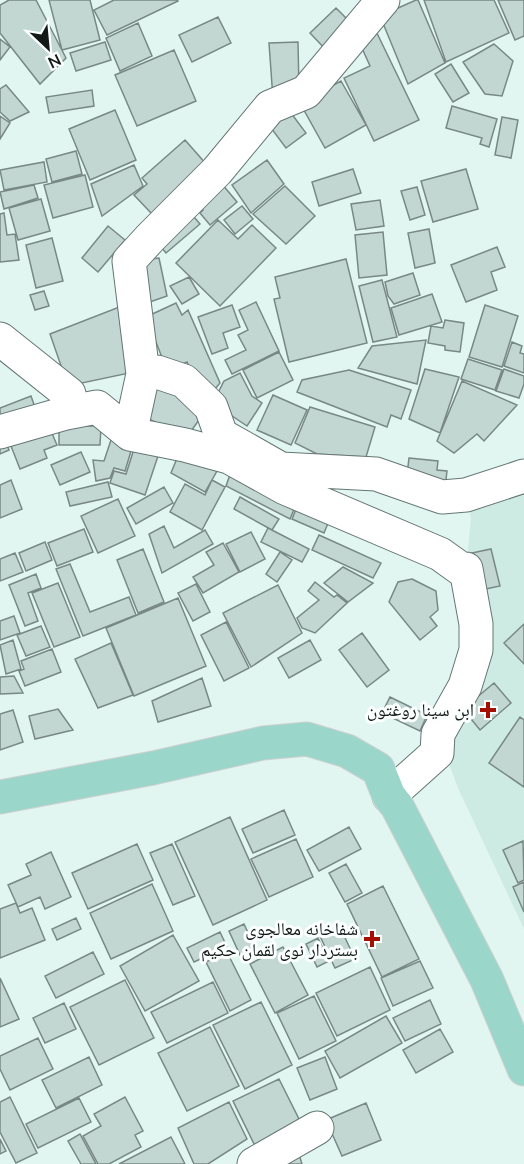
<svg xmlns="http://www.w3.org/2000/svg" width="524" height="1164" font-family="Mulish,'Noto Naskh Arabic',sans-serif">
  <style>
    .built { fill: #cdeae3 }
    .building { fill: #c3d7d2; stroke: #788985; stroke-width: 1.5 }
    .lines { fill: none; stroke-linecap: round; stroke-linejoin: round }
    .minor-casing { stroke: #657773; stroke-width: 35 }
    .major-casing { stroke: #d0d1d1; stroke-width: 35 }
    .minor { stroke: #fff; stroke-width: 33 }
    .major { stroke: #9bd6cb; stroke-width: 33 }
    .poi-dot { fill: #a40f00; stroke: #fbfffe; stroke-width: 2 }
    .labels { text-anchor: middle; stroke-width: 6; stroke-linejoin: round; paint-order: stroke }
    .poi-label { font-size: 18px; fill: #121917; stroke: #fbfffe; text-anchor: end }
  </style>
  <rect width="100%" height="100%" fill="#e2f6f1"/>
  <!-- built -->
  <path class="built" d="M524 476V929L458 788 438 734 465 686 466 569 471 518 466 495Z"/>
  <!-- building -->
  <path class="building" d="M9 0H36L66 58 40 84 0 33V5Z
    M49 0H90L100 40 62 50Z
    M114 0H177L178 1 107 35 94 10Z
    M416 0H418L445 63 408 84 380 16Z
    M424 0H494L509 33 446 62Z
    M498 0H524V36L515 40Z
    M336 8 355 27 328 52 310 33Z
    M218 17 231 43 192 62 179 35Z
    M138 23 152 56 120 71 106 38Z
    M374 27 419 120 374 141 344 78 370 66 356 35Z
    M0 39 10 47 0 60Z
    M105 42 111 60 76 71 70 53Z
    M298 42 299 90 273 99 269 43Z
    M494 44 513 61 502 96 485 94 463 62Z
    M174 50 196 101 137 126 115 75Z
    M451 64 469 93 453 102 435 74Z
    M341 81 366 125 325 148 300 103Z
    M6 85 29 112 10 121 0 112V89Z
    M92 90 94 106 49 113 46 97Z
    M285 105 306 133 286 148 265 120Z
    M452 106 497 119 489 147 480 144 482 138 446 128Z
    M115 110 136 160 90 180 69 129Z
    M0 116 10 123 0 139Z
    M502 117 518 120 511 158 495 155Z
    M185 140 207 165 152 214 134 195 147 184 142 178Z
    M76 151 82 174 52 182 46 159Z
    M267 160 284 184 251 213 232 185Z
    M44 162 47 182 4 190 0 170Z
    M134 165 143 186 102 216 91 184Z
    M353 169 361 193 319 206 312 182Z
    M466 169 478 209 433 222 421 181Z
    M85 175 93 207 53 218 44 185Z
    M216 177 237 202 210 225 200 213 203 210 192 197Z
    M34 185 38 198 4 209 0 192Z
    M285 186 315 216 286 244 253 214Z
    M417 187 425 215 410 220 401 191Z
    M41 199 50 231 18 240 9 208Z
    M380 200 384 226 356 230 351 204Z
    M242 206 253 219 235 234 224 220Z
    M187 209 200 224 166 253 153 237Z
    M4 213 7 235 15 234 19 260 0 262V214Z
    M218 220 238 239 252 225 276 248 220 306 176 263Z
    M108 226 125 240 98 272 82 258Z
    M429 229 435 263 415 268 408 233Z
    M383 232 387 275 359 278 355 235Z
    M52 238 63 281 36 288 26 245Z
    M497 247 505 267 491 272 497 290 466 302 451 265Z
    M159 258 167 296 147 303 143 260Z
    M346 259 367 343 289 362 274 299 280 298 275 277Z
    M413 273 420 295 394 304 388 296 385 282Z
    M189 277 199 294 182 304 170 286Z
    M382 280 397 337 373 342 359 286Z
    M44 291 49 306 35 310 30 295Z
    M432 294 442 322 399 335 391 308Z
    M256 302 279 351 232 374 225 360 246 350 238 335 248 330 239 310Z
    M176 303 182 315 188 310 220 383 210 395 199 388 187 362 167 370 146 317Z
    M127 304 134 372 68 386 50 334Z
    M232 305 240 327 223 333 228 348 212 354 198 317Z
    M485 305 518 316 502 367 469 357Z
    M445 320 464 323 460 352 445 350V346L428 343 431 326 443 328Z
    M426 340 417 384 358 368 372 346Z
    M512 342 522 346 520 353 524 354V373L504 366Z
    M279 352 293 380 257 398 243 370Z
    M468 359 502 370 495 390 461 379Z
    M425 369 459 377 440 433 409 419Z
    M504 369 524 376V384L519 398 496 391Z
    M349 370 411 390 401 419 391 415 387 427 297 392 302 380Z
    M240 373 252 396 262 403 247 426 213 403 224 381Z
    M156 376 207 409 186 438 147 418Z
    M462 381 517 405 484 441 477 434 454 453 437 441Z
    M273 395 307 410 291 445 257 430Z
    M31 396 37 413 0 427V408Z
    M310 407 375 427 366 457 317 454 295 443Z
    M59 426H101L100 445H59Z
    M51 431 57 445 44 450 47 458 20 469 11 446Z
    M113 434 134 441 125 471 114 468 110 478 96 481 93 460 104 461Z
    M3 435 9 450 0 454V436Z
    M134 449 158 456 145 495 110 483 114 471 126 474Z
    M180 451 217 471 205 492 171 473Z
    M81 452 90 472 60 485 51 465Z
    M409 458 438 461 437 470 447 471 445 488 406 483Z
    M233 466 299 497 290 519 226 486Z
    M11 480 22 509 0 518V485Z
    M212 480 225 487 202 530 170 512 185 484 205 495Z
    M108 482 112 497 70 506 66 492Z
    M164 487 173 503 136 524 127 508Z
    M240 497 279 519 272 530 234 509Z
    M301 497 333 511 324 533 292 519Z
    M118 499 135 536 98 553 81 516Z
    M164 526 174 548 205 530 213 544 162 573 149 534Z
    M268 528 309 549 302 562 261 542Z
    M84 529 93 552 57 566 48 543Z
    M251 532 265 559 240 572 226 544Z
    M319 535 381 563 373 578 312 550Z
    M45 542 52 560 26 571 19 553Z
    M223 543 239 572 203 593 193 577 214 565 206 552Z
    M143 549 164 602 138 613 117 560Z
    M491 549 500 586 476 591 467 554Z
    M280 552 292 560 277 582 266 574Z
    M15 553 23 572 0 581V559Z
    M70 564 90 612 129 597 136 615 83 636 56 569Z
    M343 567 373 583 348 602 324 583Z
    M36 574 41 588 28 593 38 621 25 626 9 585Z
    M412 579 436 591 438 610 430 617 437 626 420 640 389 602 398 582Z
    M315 582 334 597 337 595 347 603 315 633 302 628 297 618 319 600 308 591Z
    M58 583 80 637 54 647 32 593Z
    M196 584 210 612 193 621 178 593Z
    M278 585 302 633 251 667 223 613Z
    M178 598 206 666 134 696 106 628Z
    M14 616 20 633 0 640V621Z
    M226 622 249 668 224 681 201 635Z
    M524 624V664L504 643Z
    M41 626 50 647 26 656 17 635Z
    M362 633 389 670 367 687 339 650Z
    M13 640 21 669 6 674 0 645Z
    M310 640 321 660 289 678 278 658Z
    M111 643 133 695 98 708 75 659Z
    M52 649 61 672 25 686 19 671 24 669 21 661Z
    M14 676 23 693 0 694V677Z
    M202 678 211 706 158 722 152 701Z
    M494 683 511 703 480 730 463 709Z
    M390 697 427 715 420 731 382 713Z
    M58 709 73 730 35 739 29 716Z
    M13 710 23 742 0 750V714Z
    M520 717 524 720V787L489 763Z
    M284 810 295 835 253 853 242 829Z
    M230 817 267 900 213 925 175 842Z
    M349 827 361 849 319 871 307 850Z
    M296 839 313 877 269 897 251 859Z
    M523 841 524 880 518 883 503 850Z
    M137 844 153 880 88 909 72 873Z
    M172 844 195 896 173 905 150 853Z
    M51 852 71 897 45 909 40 897 18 907 8 885 31 875 26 864Z
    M346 864 362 893 345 902 329 873Z
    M524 882V912L513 887Z
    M152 884 173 931 111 959 90 913Z
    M383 886 419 959 382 977 347 904Z
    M16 903 20 913 32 908 45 940 0 958V909Z
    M76 918 81 929 57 940 52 929Z
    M244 924 255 948 240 955 229 931Z
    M340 927 355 959 335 968 320 936Z
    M220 932 227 947 194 962 187 948Z
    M173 935 199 981 145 1011 120 966Z
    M318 938 329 961 317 967 306 944Z
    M283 947 308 995 275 1013 250 964Z
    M93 952 104 974 56 998 45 976Z
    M227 952 251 1000 230 1011 206 962Z
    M420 961 433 988 393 1006 381 978Z
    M370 967 390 1010 337 1036 316 993Z
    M0 978 19 1019 0 1027Z
    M125 980 154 1038 99 1065 70 1007Z
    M213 982 228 1013 167 1043 151 1012Z
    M314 996 336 1041 299 1059 277 1013Z
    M430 1000 441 1024 405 1041 393 1018Z
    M261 1002 292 1065 245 1089 213 1025Z
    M64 1003 76 1029 45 1043 33 1018Z
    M386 1016 402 1043 340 1078 325 1051Z
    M210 1027 239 1086 187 1111 158 1053Z
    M440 1029 453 1052 416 1073 403 1050Z
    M38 1038 53 1069 10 1090 0 1069V1056Z
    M89 1057 102 1085 56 1108 42 1080Z
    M325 1057 337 1089 310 1100 297 1068Z
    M279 1079 302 1125 256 1148 233 1101Z
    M10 1097 37 1153 16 1163 0 1132V1102Z
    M125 1097 143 1131 135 1135 141 1147 109 1164H98L83 1136 101 1126 94 1114Z
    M79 1098 91 1122 38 1148 26 1124Z
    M229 1102 247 1139 208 1164H194L178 1128Z
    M366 1103 381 1140 342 1156 326 1120Z
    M80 1134 96 1164H81L68 1141Z
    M171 1137 185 1164H119Z
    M0 1139 6 1151 0 1154Z
    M298 1151 302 1164H275Z"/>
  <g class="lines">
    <defs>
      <path id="minor" d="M0 339 69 394 73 411
        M143 374 129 261 151 237 217 171 270 107 306 92 383 0
        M0 432 66 413 97 407 130 434 185 445 229 457 285 488 440 554 461 569H466L476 624V650L465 686 438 734 437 753 389 796
        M130 434 143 374 157 372 184 381 211 407 221 435 281 469 376 474 442 497 466 495 524 476
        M254 1164 317 1128"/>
      <path id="major" d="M0 797 153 768 263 743 307 739 347 751 378 769 389 796 397 806 487 980 524 1069"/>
    </defs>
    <!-- minor casing -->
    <use href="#minor" class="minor-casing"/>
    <!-- major casing -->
    <use href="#major" class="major-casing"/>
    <!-- minor -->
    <use href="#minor" class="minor"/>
    <!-- major -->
    <use href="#major" class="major"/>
  </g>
  <!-- markers -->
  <g class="poi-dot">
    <path d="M485 701h6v6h6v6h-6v6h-6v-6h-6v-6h6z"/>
    <path d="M369 930h6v6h6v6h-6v6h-6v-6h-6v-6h6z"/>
  </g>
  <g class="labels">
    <!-- poi labels -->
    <g class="poi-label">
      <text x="474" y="716">ابن سینا روغتون</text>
      <text x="358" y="935">شفاخانه معالجوی<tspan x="358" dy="21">بستردار نوی لقمان حکیم</tspan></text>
    </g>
  </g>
  <!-- north arrow -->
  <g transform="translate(48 48) rotate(154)" stroke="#fbfffe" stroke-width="4.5" paint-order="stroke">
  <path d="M0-4.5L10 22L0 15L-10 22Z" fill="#121917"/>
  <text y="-9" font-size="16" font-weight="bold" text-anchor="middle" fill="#121917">N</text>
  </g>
</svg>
